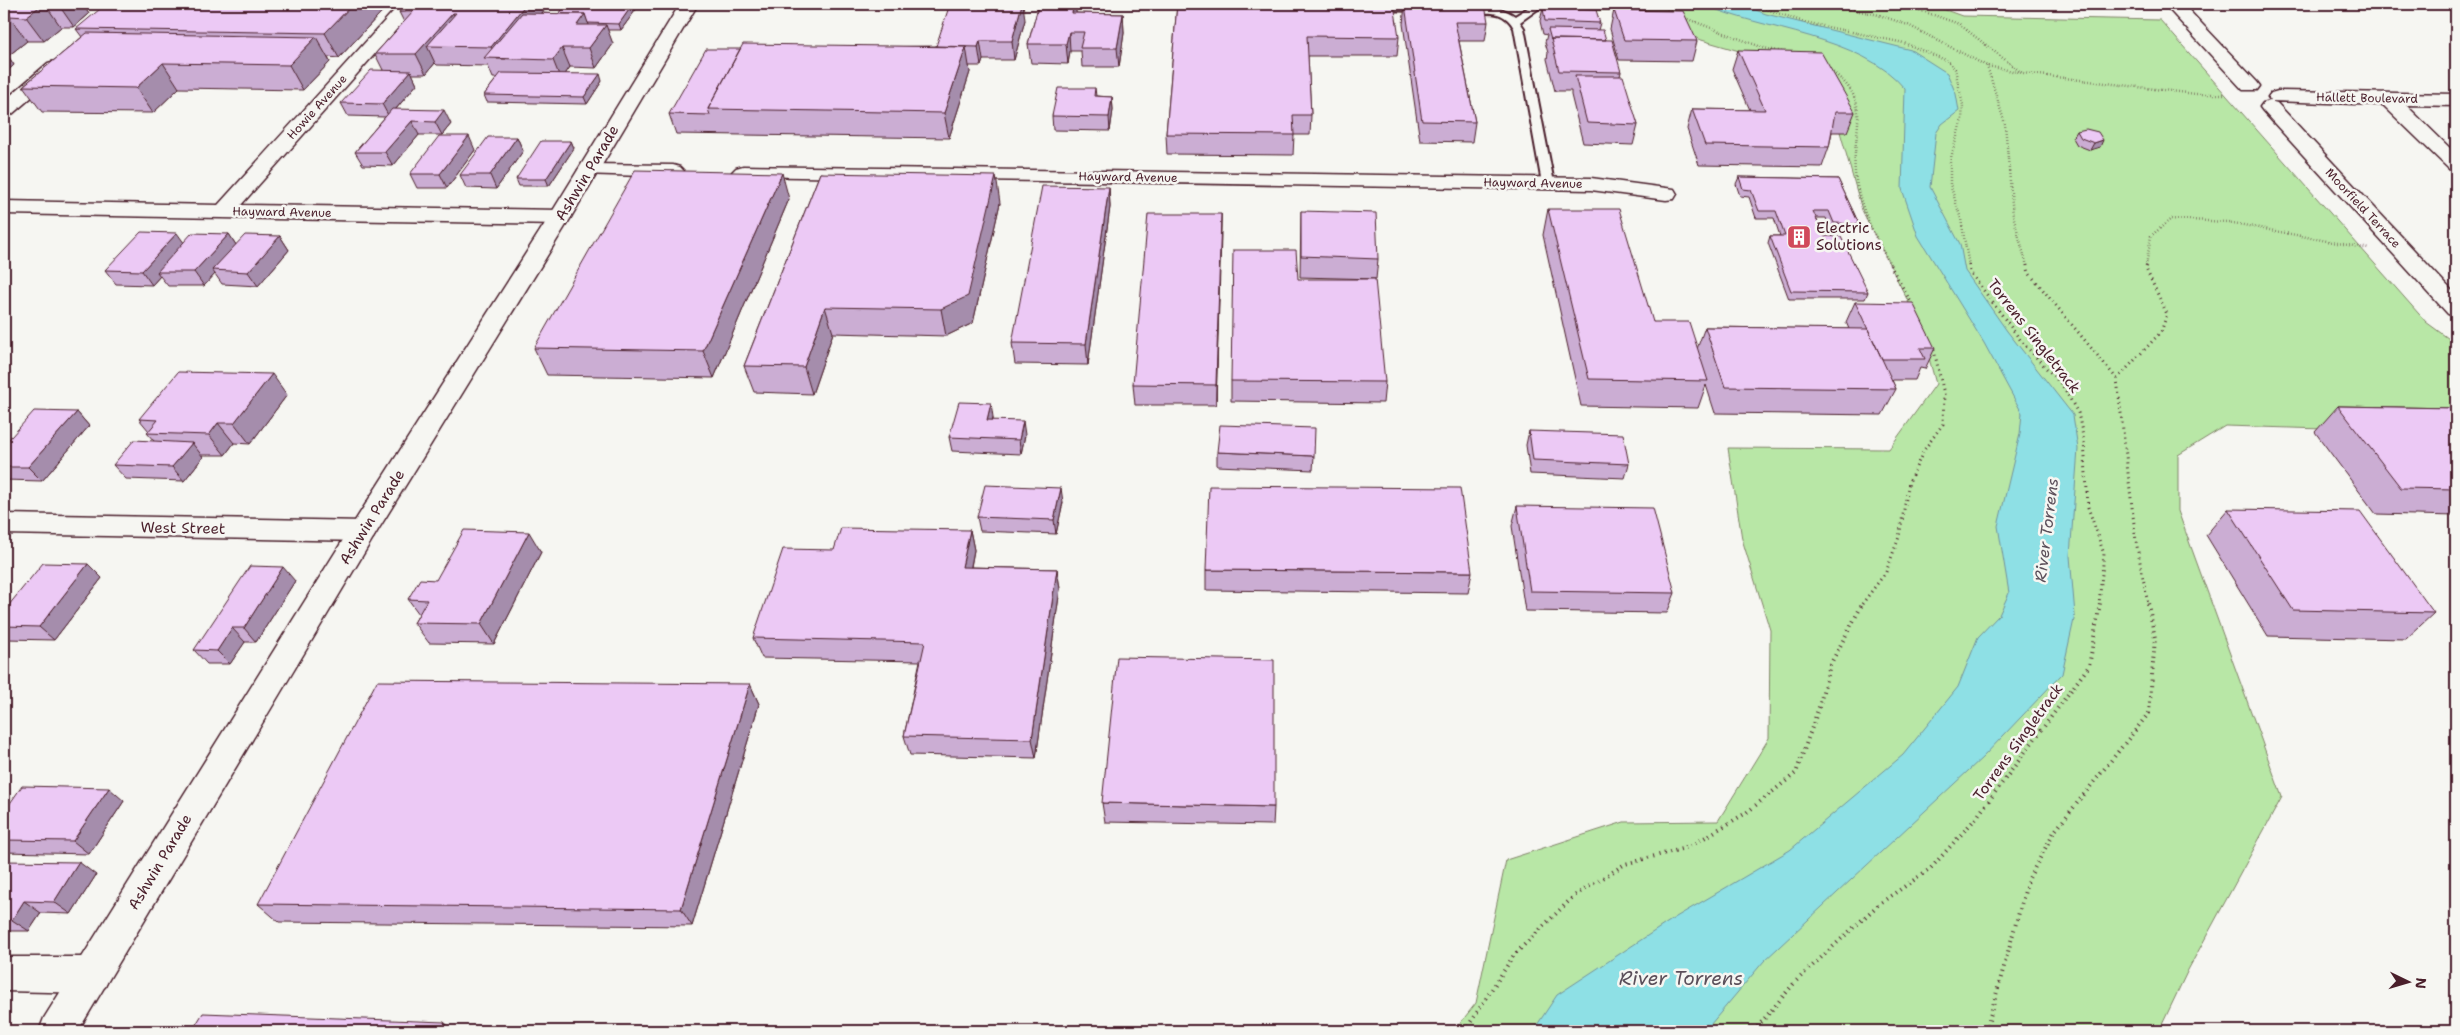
<svg xmlns="http://www.w3.org/2000/svg" width="2460" height="1035" font-family="'Shantell Sans',sans-serif">
  <style>
    .green { fill: #b8e7a6; stroke: #818368 }
    .water { fill: #8ee0e5; stroke: #73939b }
    .lines { fill: none; stroke-linecap: round; stroke-linejoin: round }
    .service-casing { stroke: #4a1f2b; stroke-width: 4 }
    .minor-casing { stroke: #4a1f2b; stroke-width: 3 }
    .tertiary-casing { stroke: #4a1f2b; stroke-width: 3 }
    .path-far2 { stroke: #4a1f2b; stroke-width: 2.5; stroke-dasharray: 0.5 2.5; stroke-linecap: butt }
    .path-far1 { stroke: #4a1f2b; stroke-width: 3; stroke-dasharray: 1 4; stroke-linecap: butt }
    .path { stroke: #4a1f2b; stroke-width: 4; stroke-dasharray: 1 4.5; stroke-linecap: butt }
    .service { fill: #f6f6f2; fill-rule: evenodd }
    .minor { fill: #f6f6f2; fill-rule: evenodd }
    .tertiary { fill: #f6f6f2; fill-rule: evenodd }
    .wall { fill: #cbadd3; stroke: #4a1f2b }
    .shaded-wall { fill: #a58dac; stroke: #4a1f2b }
    .building { fill: #ecc9f5; stroke: #4a1f2b }
    .labels { text-anchor: middle; stroke-width: 5; stroke-linejoin: round; paint-order: stroke }
    .far-street-label { font-size: 12px; fill: #4a1f2b; stroke: #f6f6f2 }
    .street-label { font-size: 15px; fill: #4a1f2b; stroke: #f6f6f2 }
    .poi-label { font-size: 15px; fill: #4a1f2b; stroke: #f6f6f2; text-anchor: start }
    .water-label { font-size: 16px; font-style: italic; fill: #5b4f5a; stroke: #f6f6f2 }
    .near-water-label { font-size: 19px; font-style: italic; fill: #5b4f5a; stroke: #f6f6f2 }
  </style>
  <rect width="100%" height="100%" fill="#f6f6f2"/>
  <filter id="ink" filterUnits="userSpaceOnUse"><feTurbulence type="fractalNoise" baseFrequency=".02" numOctaves="2"/><feDisplacementMap in="SourceGraphic" scale="10" xChannelSelector="R" yChannelSelector="G"/><feConvolveMatrix kernelMatrix="1 2 1 2 8 2 1 2 1" color-interpolation-filters="sRGB"/></filter>
  <g filter="url(#ink)">
    <!-- green -->
    <path class="green" d="M1589 4H1929L1962 16 2160 20 2426 322 2456 344V433L2225 426 2178 455V511L2282 797 2188 970 2159 1031H1454L1476 1003 1506 860 1624 822 1718 821 1769 738 1770 630 1742 539 1728 448 1889 449 1936 384 1920 325 1862 210 1837 121 1808 71 1698 39 1665 17 1628 11 1591 10Z"/>
    <!-- water -->
    <path class="water" d="M1702 4H1740L1766 14 1911 50 1947 73 1956 94 1959 111 1942 124 1936 133 1930 187 1960 244 1965 271 2007 331 2073 415 2078 449 2070 556 2075 615 2062 674 1983 757 1764 961 1705 1031H1533L1557 995 1676 917 1790 850 1903 755 1958 687 1978 637 1999 615 2009 593 1998 526 2020 434 2022 413 1984 343 1918 236 1902 189 1905 89C1861 35 1763 31 1702 4Z"/>
    <g class="lines">
      <defs>
        <path id="service" d="M1534 4H1545L1520 22 1524 28 1554 183 1548 186 1542 183 1514 28C1499 2 1476 20 1462 9 1472 0 1505 8 1515 16Z
          M1374 5H1424L1429 8 1424 11 1371 10 1369 8Z"/>
        <path id="minor" d="M400 4H419L241 205 560 210 568 212 571 217 568 222 560 224 4 214V201L218 205Z
          M2164 4H2183L2257 82 2260 86 2257 90H2243Z
          M55 61 62 63 65 67 62 71 11 115 4 117V101L48 63Z
          M2278 91 2456 94V106L2406 105 2456 154V171L2449 169 2383 105 2271 101 2268 97 2271 93Z
          M2270 101 2277 103 2456 295V316L2448 314 2263 111 2260 107 2263 103Z
          M589 164 673 165 680 167 684 171 680 175 673 177 582 174 578 170 582 166Z
          M743 166 1591 178 1666 188 1674 189 1677 194 1674 199 1666 200 1591 190 736 176 732 172 736 168Z
          M4 514 363 521 373 524 377 531 373 538 363 541 4 534Z
          M4 957H92L105 963 110 975 105 987 92 993 4 991Z"/>
        <path id="tertiary" d="M680 4H698L571 217 373 538 78 1031H39L44 1018 353 524 549 217Z"/>
      </defs>
      <!-- service casing -->
      <use href="#service" class="service-casing"/>
      <!-- minor casing -->
      <use href="#minor" class="minor-casing"/>
      <!-- tertiary casing -->
      <use href="#tertiary" class="tertiary-casing"/>
      <!-- path-far2 -->
      <path class="path-far2" d="M1656 4 1675 13
        M1751 4 1804 22 1904 43 1948 61 1955 69 1963 105 1962 119 1950 161V184L1961 219 1969 266
        M1824 4 1879 15 1908 25 1987 66 2023 73 2196 94H2226
        M1903 4 1959 24 2022 73
        M1685 18 1764 48 1783 52
        M1987 66 2005 124 2013 215 2027 266
        M1828 69C1879 102 1848 135 1856 180 1861 211 1876 239 1891 266
        M2146 266 2151 236 2171 219 2228 222 2369 249"/>
      <!-- path-far1 -->
      <path class="path-far1" d="M1890 265 1912 304
        M1969 265 1970 272 2022 342 2062 385 2078 413 2084 441 2088 507 2104 554 2099 604
        M2027 265 2029 273 2117 379 2136 541 2148 604
        M2117 379 2161 332 2167 314 2146 269 2147 265
        M1862 604 1886 572 1899 537 1909 482 1924 450 1943 424 1944 394 1933 346"/>
      <!-- path -->
      <path class="path" d="M1465 1031 1514 955 1574 896 1625 864 1689 847 1746 813 1796 773 1819 707 1830 665 1863 603
        M1754 1031 1796 981 1879 904 1930 869 1976 818 2089 666 2100 603
        M1986 1031 2028 880 2054 832 2149 713 2155 638 2148 603"/>
      <!-- service -->
      <use href="#service" class="service"/>
      <!-- minor -->
      <use href="#minor" class="minor"/>
      <!-- tertiary -->
      <use href="#tertiary" class="tertiary"/>
    </g>
    <!-- wall -->
    <path class="wall" d="M4 4H90L85 8 89 14 74 27H61L44 41H27L8 56 14 65 4 74Z
      M389 4 339 58 328 57 330 62 303 90 179 88 153 113 42 112 23 86 82 37 76 29Z
      M567 4H640L621 30H607L613 44 596 68 570 67 565 74 602 81 587 104 487 102 484 95 497 78H493L488 66 437 65 435 63 426 74H412L417 84 396 109 451 124 442 135H419L393 166 363 165 355 152 385 117 348 116 341 103 383 70 375 54 404 22 399 12 548 5 542 13 559 14Z
      M1039 4H1075L1076 13 1123 14 1124 33 1119 67H1082L1081 51H1070L1068 64 1031 63 1028 44Z
      M1177 4 1399 37 1397 56H1308L1311 115 1310 135H1294L1293 155 1167 154 1166 134Z
      M1405 5 1488 22 1485 41H1459L1475 122 1472 142 1420 141 1403 24Z
      M1543 8 1600 23 1598 30 1606 40 1621 72 1620 76 1638 125 1633 145 1583 143 1571 95V91H1555L1547 59 1548 53 1545 42 1547 35 1543 34 1540 21Z
      M1614 10 1697 41 1692 61 1619 60 1610 29Z
      M1025 20 1014 60H983L981 66H969L970 72 949 138 676 134 669 114 740 49 936 46Z
      M1738 50 1855 112 1847 132H1832L1829 147 1822 167 1699 165 1687 129 1692 109 1750 110 1732 69Z
      M1095 88 1096 96 1112 97 1113 110 1110 131 1053 130 1052 116Z
      M2077 131 2100 147 2090 150 2077 145 2073 138Z
      M517 137 523 151 496 189 466 188 460 175Z
      M571 141 574 148 549 186H519L516 179Z
      M475 150 447 188H417L410 174Z
      M820 173 1000 203 973 323 946 336 833 333 812 394 754 392 744 366Z
      M1739 177 1838 179 1859 224 1856 231 1831 230 1826 218H1816L1824 236 1868 292 1865 299H1789L1768 243 1770 236H1780L1774 218H1756L1749 197 1740 196 1736 184Z
      M1109 187 1110 207 1088 365 1015 364 1012 343Z
      M789 199 714 378 547 375 534 348Z
      M1548 209 1653 322 1697 349 1705 327 1849 329 1846 322 1855 302 1935 348 1925 369 1920 368 1915 380H1892L1896 389 1882 415 1715 413 1706 385 1698 408 1581 406 1543 235Z
      M1301 211 1378 259 1376 279 1300 277Z
      M1221 214 1216 405H1135L1133 384Z
      M229 234 236 245 280 236 289 250 258 286 222 284 215 274 204 286H168L160 276 152 285 116 284 105 270 184 242Z
      M1298 279 1385 382 1383 403 1231 401V381Z
      M287 395 250 444 234 443 225 455H202L203 457 184 481 126 479 113 465 154 441 147 433 149 431 139 419Z
      M2338 406 2456 408V516L2376 514 2315 432Z
      M77 412 89 426 42 481 4 480V467Z
      M993 417V420L1025 435 1021 454 952 451 949 437Z
      M1529 431 1629 464 1625 478 1530 474 1526 445Z
      M1217 452 1314 456 1313 470 1217 466Z
      M1063 502 1056 534 980 531 977 517Z
      M1517 506 1675 593 1667 613 1525 611 1512 526Z
      M2228 509 2434 613 2406 639 2268 636 2206 535Z
      M970 530 974 550 971 567 1057 569 1060 589 1036 758 910 755 904 736 920 661 762 658 753 638 834 550Z
      M541 552 494 644 429 643 414 623 419 614 408 599 436 580Z
      M88 564 102 578 54 640 7 639 4 636V611Z
      M1206 570 1472 572 1468 593 1206 590Z
      M295 581 256 642H245L230 664H207L194 650Z
      M750 684 759 704 692 926 279 922 258 904Z
      M124 801 89 854 4 852V812Z
      M1102 803 1274 807 1273 825 1105 822Z
      M4 861 96 875 71 914 41 913 29 931H4Z"/>
    <!-- shaded-wall -->
    <path class="shaded-wall" d="M43 4H45L61 27 44 41 26 17Z
      M58 4H90L85 8 89 14 74 27Z
      M353 4H389L339 58 325 33Z
      M526 4H547L548 5 506 59H497L491 47Z
      M633 4H640L621 30 619 24Z
      M1022 4H1023L1025 20 1014 60 1012 41Z
      M1074 4H1075L1077 19 1074 32 1072 13Z
      M453 13 462 32 427 46 435 63 426 74 416 54Z
      M585 14 592 33 577 25Z
      M1123 14 1124 33 1119 67 1117 48Z
      M9 16 27 41 8 56 14 65 4 74V20Z
      M606 25 613 44 596 68 589 48Z
      M1069 32 1070 51 1068 64 1066 44Z
      M316 37 330 62 303 90 289 65Z
      M980 41 983 60 981 66 978 47Z
      M966 47 970 72 949 138 944 113Z
      M562 48 570 67 561 80 553 60Z
      M163 63 179 88 153 113 136 88Z
      M411 71 417 84 389 117 382 104Z
      M600 74 602 81 587 104 584 97Z
      M1112 97 1113 110 1110 131 1109 117Z
      M444 110 451 124 442 135 435 122Z
      M412 121 419 135 393 166 385 152Z
      M469 136 475 150 447 188 440 174Z
      M517 137 523 151 496 189 490 175Z
      M2103 140 2100 147 2090 150 2094 143Z
      M571 141 574 148 549 186 546 179Z
      M782 173 789 199 714 378 703 351Z
      M996 176 1000 203 973 323 946 336 941 309Z
      M1109 187 1110 207 1088 365 1086 344Z
      M1221 214V234L1216 405V385Z
      M177 233 187 247 157 272 160 276 152 285 142 271Z
      M229 234 238 248 212 270 215 274 204 286 194 272Z
      M280 236 289 250 258 286 248 272Z
      M825 307 833 333 812 394 804 367Z
      M272 374 287 395 250 444 234 423Z
      M991 403 993 417 989 434 987 420Z
      M77 412 89 426 42 481 28 467Z
      M1023 421 1025 435 1021 454 1019 440Z
      M218 423 234 443 225 455 209 435Z
      M192 443 203 457 184 481 172 467Z
      M1061 488 1063 502 1056 534 1054 520Z
      M970 530 974 550 967 587 962 567Z
      M529 532 541 552 494 644 481 624Z
      M88 564 102 578 54 640 39 627Z
      M283 567 295 581 256 642 244 628Z
      M1057 569 1060 589 1036 758 1032 739Z
      M232 628 245 642 230 664 217 651Z
      M750 684 759 704 692 926 681 909Z
      M109 788 124 801 89 854 73 841Z
      M79 862 96 875 71 914 54 902Z
      M24 901 41 913 29 931 12 920Z
      M444 1022 454 1031H447Z"/>
    <!-- building -->
    <path class="building" d="M4 4H43L26 17 9 16 4 20Z
      M106 4H353L325 33 76 29Z
      M406 4H526L491 47 427 46 456 13H453L416 54H375L413 12H399Z
      M567 4H633L619 24 588 23 585 14H559Z
      M950 4H1022L1012 41H980L978 47 936 46Z
      M1039 4H1074L1072 13 1123 14 1117 48H1080L1084 32H1069L1066 44H1028Z
      M1177 4H1394L1399 37 1307 36 1311 115H1293L1294 135 1166 134Z
      M1405 5H1485L1488 22H1455L1475 122 1422 121Z
      M1543 8 1596 10 1600 23 1545 21Z
      M1614 10 1683 11 1697 41 1624 40Z
      M522 13 585 14 577 25H606L589 48H562L553 60 484 58Z
      M1548 29 1603 30 1606 40 1551 39V40Z
      M87 33 316 37 289 65 163 63 136 88 23 86Z
      M1551 39 1612 40 1621 72 1559 71Z
      M743 44 966 47 944 113 708 109Z
      M706 49H740L708 109 710 115 669 114Z
      M1738 50 1821 52 1855 112H1835L1829 147 1705 145 1692 109 1765 110Z
      M371 70 411 71 382 104 341 103Z
      M501 73 600 74 584 97 484 95Z
      M1575 76H1623L1638 125 1587 123Z
      M1058 88H1095L1094 96 1112 97 1109 117 1052 116Z
      M392 109 444 110 435 122 412 121 385 152H355Z
      M2086 129 2098 132 2103 140 2094 143 2081 138 2077 131Z
      M439 136H469L440 174H410Z
      M488 137H517L490 175H460Z
      M541 141H571L546 179H516Z
      M635 170 782 173 703 351 534 348Z
      M820 173 996 176 968 296 941 309 825 307 804 367 744 366Z
      M1739 177 1838 179 1859 224 1834 223 1829 211H1813L1824 236 1841 237 1868 292 1791 291 1770 236H1785L1776 211H1759L1751 190 1743 189Z
      M1042 186 1109 187 1086 344 1012 343Z
      M1548 209H1619L1653 322H1689L1708 381 1589 379Z
      M1301 211 1376 213 1378 259 1301 256Z
      M1148 214H1221L1216 385 1133 384Z
      M141 232 177 233 142 271 105 270Z
      M192 233 229 234 194 272H157Z
      M245 235 280 236 248 272 212 270Z
      M1233 250H1296L1298 279H1375L1385 382 1231 381Z
      M1855 302 1913 303 1935 348H1920L1925 359H1882Z
      M1705 327 1868 329 1896 389 1725 387Z
      M178 372 272 374 234 423H218L209 435 147 433 158 420 139 419Z
      M959 402 991 403 987 420 1023 421 1019 440 949 437Z
      M2338 406 2456 408V489L2401 488Z
      M34 411 77 412 28 467H4V445Z
      M1220 425 1315 428 1314 456 1217 452Z
      M1529 431 1623 434 1629 464 1533 460Z
      M134 440 192 443 172 467 113 465Z
      M985 485 1061 488 1054 520 977 517Z
      M1209 486 1460 488 1472 572 1206 570Z
      M1517 506 1653 508 1675 593 1530 591Z
      M2228 509 2360 511 2434 613 2293 610Z
      M841 528 970 530 962 567 1057 569 1032 739 904 736 925 642 753 638 783 549 834 550Z
      M464 530 529 532 481 624 414 623 427 600 408 599 420 579 436 580Z
      M43 563 88 564 39 627 4 626V611Z
      M250 566 283 567 244 628H232L217 651 194 650Z
      M1117 657 1274 660V807L1102 803Z
      M377 681 750 684 681 909 258 904Z
      M22 786 109 788 73 841 4 840V812Z
      M4 861 79 862 54 902 24 901 12 920H4Z
      M203 1013 444 1022 447 1031H192Z"/>
  </g>
  <!-- icons -->
  <defs>
    <symbol id="building-square" viewBox="-11 -11 22 22"><rect x="-9" y="-9" width="18" height="18" rx="4" fill="#d1495b" stroke="#f6f6f2"/><path d="M-4-6H4V6H1V3H-1V6H-4ZM-2.5-4.3h1.7v1.8h-1.7ZM.8-4.3h1.7v1.8H.8ZM-2.5-1h1.7V.8h-1.7ZM.8-1h1.7V.8H.8Z" fill="#fff"/></symbol>
  </defs>
  <g fill-rule="evenodd">
    <use href="#building-square" x="1785" y="223" width="28" height="28"/>
  </g>
  <g class="labels">
    <!-- far-street labels -->
    <g class="far-street-label">
      <text transform="translate(2367 98) rotate(1)" y="4">Hallett Boulevard</text>
      <text transform="translate(317 107) rotate(-48)" y="4">Howie Avenue</text>
      <text transform="translate(1128 177) rotate(1)" y="4">Hayward Avenue</text>
      <text transform="translate(1533 183) rotate(1)" y="4">Hayward Avenue</text>
      <text transform="translate(2363 208) rotate(47)" y="4">Moorfield Terrace</text>
      <text transform="translate(282 212) rotate(1)" y="4">Hayward Avenue</text>
    </g>
    <!-- street labels -->
    <g class="street-label">
      <text transform="translate(587 173) rotate(-59)" y="5">Ashwin Parade</text>
      <text transform="translate(2034 336) rotate(52)" y="5">Torrens Singletrack</text>
      <text transform="translate(372 517) rotate(-58)" y="5">Ashwin Parade</text>
      <text transform="translate(183 528) rotate(1)" y="5">West Street</text>
      <text transform="translate(2018 742) rotate(-54)" y="5">Torrens Singletrack</text>
      <text transform="translate(160 862) rotate(-59)" y="5">Ashwin Parade</text>
    </g>
    <!-- poi labels -->
    <g class="poi-label">
      <text x="1816" y="233">Electric<tspan x="1816" dy="17">Solutions</tspan></text>
    </g>
    <!-- water labels -->
    <g class="water-label">
      <text transform="translate(2046 530) rotate(-83)" y="6">River Torrens</text>
    </g>
    <!-- near-water labels -->
    <g class="near-water-label">
      <text x="1681" y="985">River Torrens</text>
    </g>
  </g>
  <!-- margin -->
  <rect width="2460" height="1035" fill="none" stroke="#f6f6f2" stroke-width="20"/>
  <rect x="10" y="10" width="2440" height="1015" fill="none" stroke="#4a1f2b" stroke-width="2" filter="url(#ink)"/>
  <!-- north arrow -->
  <g transform="translate(2408 982) rotate(95)" stroke="#f6f6f2" stroke-width="4" paint-order="stroke">
  <path d="M0-4L9 19L0 12L-9 19Z" fill="#4a1f2b"/>
  <text y="-8" font-size="14" font-weight="bold" text-anchor="middle" fill="#4a1f2b">N</text>
  </g>
</svg>
